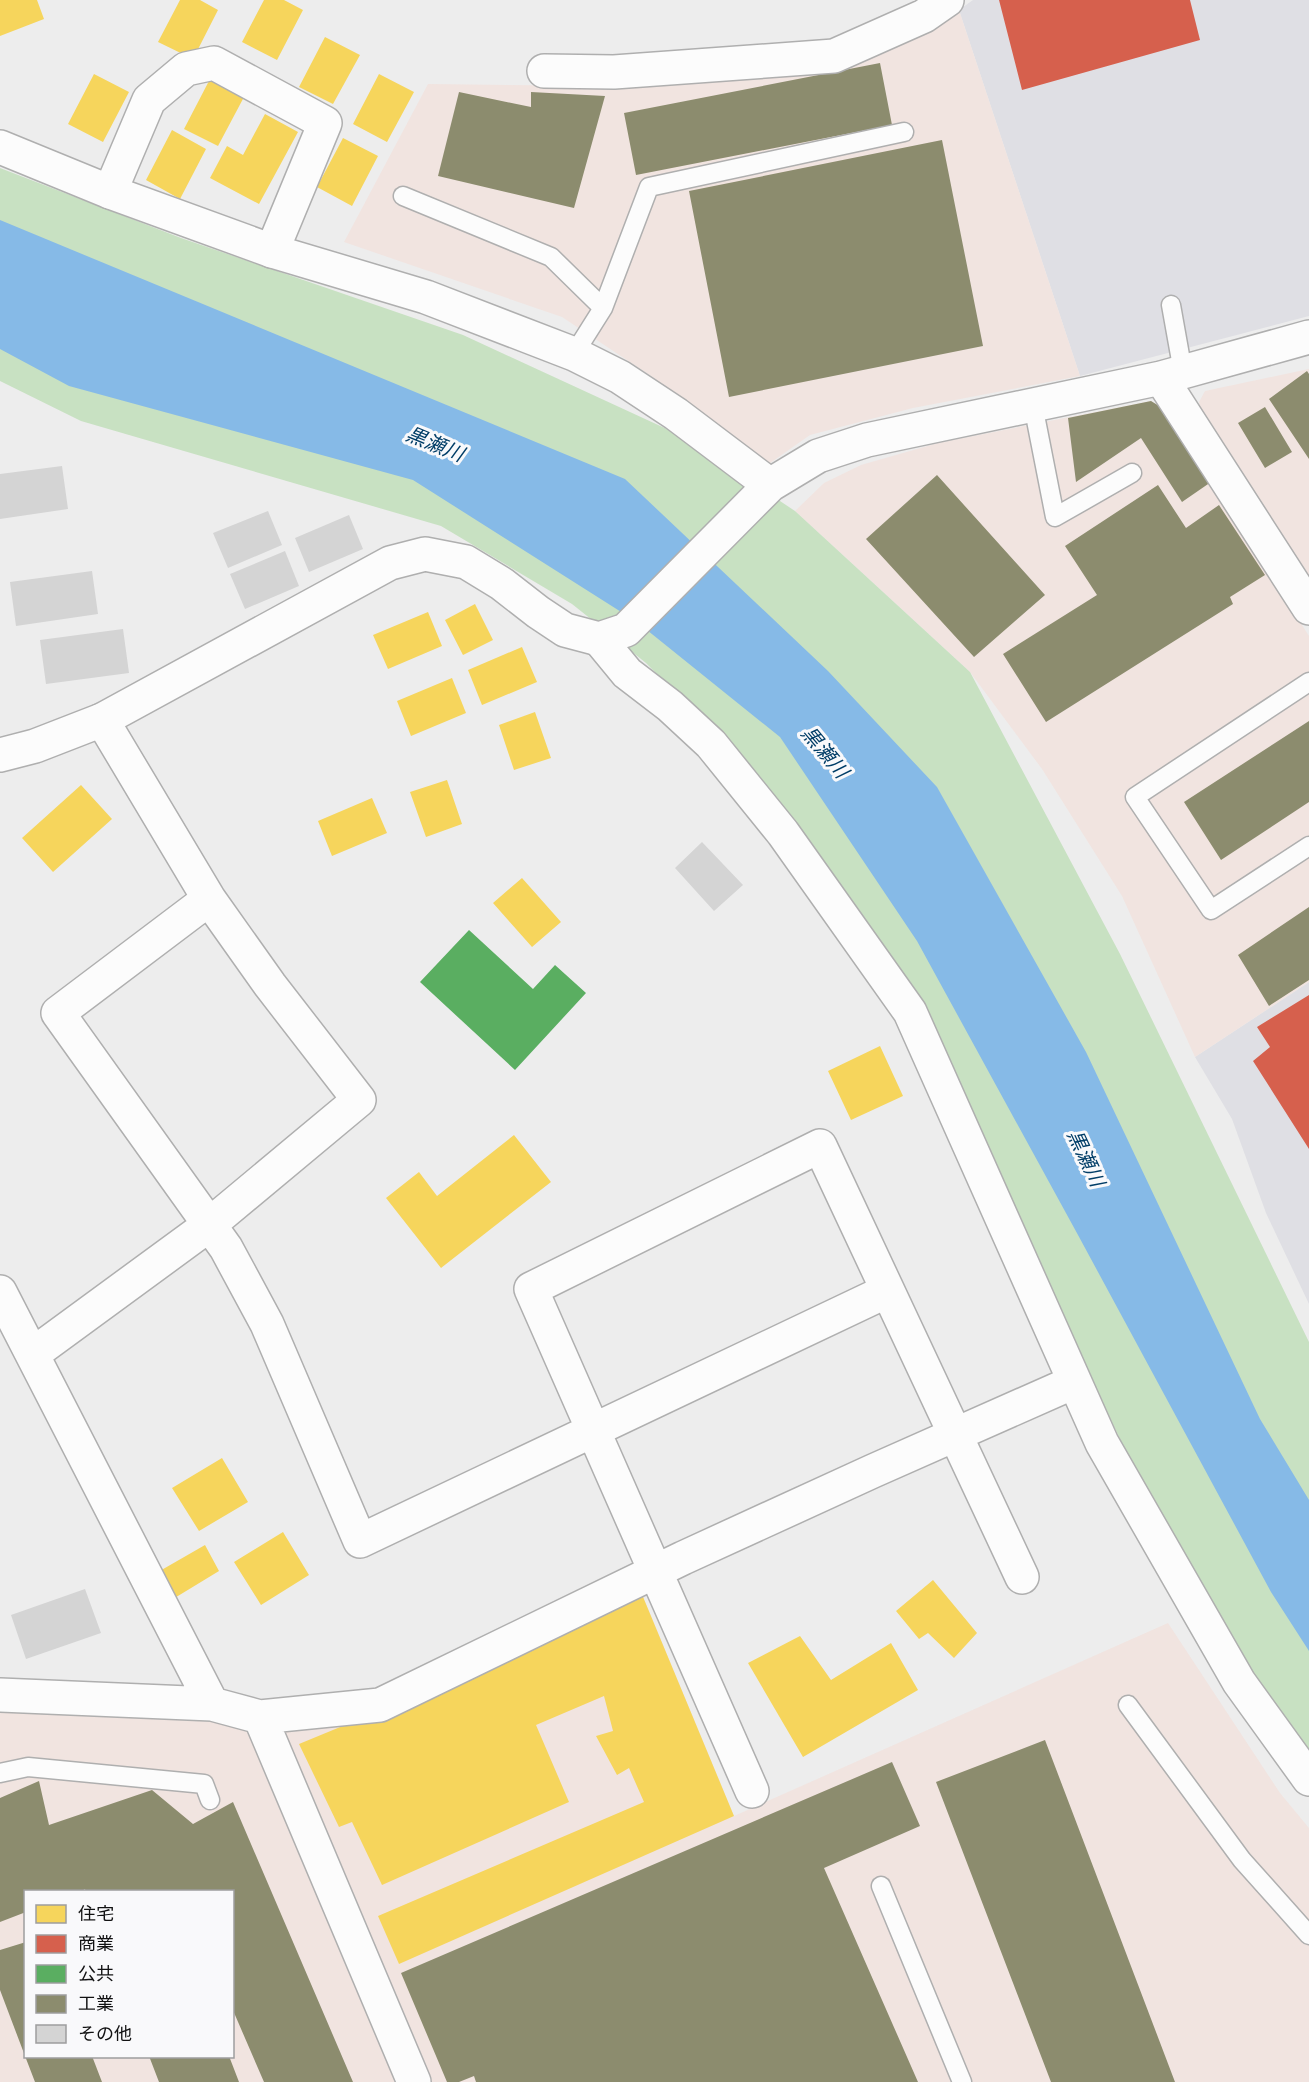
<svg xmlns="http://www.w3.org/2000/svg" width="1309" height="2082" font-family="Figtree,'Noto Sans JP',sans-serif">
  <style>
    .built { fill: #dfdfe4 }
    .industrial { fill: #f1e4e0; fill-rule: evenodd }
    .green { fill: #c8e1c2 }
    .water { fill: #86bae7 }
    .homes { fill: #f6d55c }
    .shops { fill: #d6604d }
    .public { fill: #5aae61 }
    .industry { fill: #8c8c6e }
    .building { fill: #d4d4d4 }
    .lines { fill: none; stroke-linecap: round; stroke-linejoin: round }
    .service-casing { stroke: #afafaf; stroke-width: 21 }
    .minor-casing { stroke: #afafaf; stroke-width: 36 }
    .tertiary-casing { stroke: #afafaf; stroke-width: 36 }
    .service { stroke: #fcfcfc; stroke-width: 18 }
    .minor { stroke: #fcfcfc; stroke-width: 33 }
    .tertiary { stroke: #fcfcfc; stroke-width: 33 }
    .labels { text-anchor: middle; stroke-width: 6; stroke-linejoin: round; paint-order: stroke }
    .water-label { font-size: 20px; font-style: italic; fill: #013d67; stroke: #f9f9fb }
  </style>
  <rect width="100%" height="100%" fill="#ededed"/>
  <!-- built -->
  <path class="built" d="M973 0H1309V316L1080 376 959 10Z
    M1309 982V1304L1266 1213 1232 1119 1195 1057Z"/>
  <!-- industrial -->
  <path class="industrial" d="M959 10 1080 376 913 408 810 435 763 468 654 378 562 317 344 242 428 84 609 86 722 76Z
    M1309 369V581L1203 419 1199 402 1205 391Z
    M1151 401 1164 409 1309 636V982L1195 1057 1122 896 1042 769 970 672 795 511 824 483 861 465 938 443Z
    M641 1592 734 1816 1168 1623 1280 1793 1309 1828V2082H0V1712L258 1713 379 1711ZM26 1892H232V2056H26Z"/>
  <!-- green -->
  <path class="green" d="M0 168 181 238 463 335 682 436 795 511 970 672 1120 954 1309 1342V1768L1222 1653 905 988 851 899 791 815 717 735 646 663 572 604 441 526 81 421 0 381Z"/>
  <!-- water -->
  <path class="water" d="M0 220 625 479 828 671 937 787 1086 1052 1260 1419 1309 1500V1651L1271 1592 1078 1235 917 941 780 737 637 622 413 480 69 386 0 349Z"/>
  <!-- homes -->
  <path class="homes" d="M0 0H37L44 19 0 36Z
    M180 0H200L218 10 193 59 158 42Z
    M264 0H284L303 10 277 60 242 42Z
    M325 37 360 55 333 104 299 87Z
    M94 74 129 92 103 142 68 124Z
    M379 74 414 92 387 142 353 124Z
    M210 79 244 97 218 146 184 129Z
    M265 114 298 132 259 204 210 178 227 146 243 155Z
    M172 130 206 149 180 199 146 180Z
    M343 138 378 156 352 206 317 187Z
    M475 604 493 640 463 655 445 620Z
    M428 612 442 646 388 669 373 635Z
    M522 647 537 682 482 705 468 670Z
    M452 678 466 713 411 736 397 701Z
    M535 712 551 758 514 770 499 725Z
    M447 780 462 824 426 837 410 792Z
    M81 785 112 819 53 872 22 838Z
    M372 798 387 833 332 856 318 821Z
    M522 878 561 922 532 947 493 903Z
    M880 1046 903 1096 851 1120 828 1071Z
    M514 1135 551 1182 441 1268 386 1198 419 1172 437 1196Z
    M222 1458 248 1502 199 1531 172 1488Z
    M283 1532 309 1575 261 1605 234 1562Z
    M205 1545 219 1571 173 1599 158 1572Z
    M933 1580 977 1633 954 1658 928 1633 919 1639 896 1611Z
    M641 1592 734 1816 399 1964 378 1916 644 1802 629 1768 617 1775 596 1736 613 1731 604 1696 536 1725 569 1802 382 1885 352 1822 339 1827 299 1744 379 1711Z
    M800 1636 831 1680 891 1643 918 1690 803 1757 748 1663Z"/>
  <!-- shops -->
  <path class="shops" d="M999 0H1190L1200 40 1022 90Z
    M1309 995V1149L1253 1061 1270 1047 1257 1027Z"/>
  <!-- public -->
  <path class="public" d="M469 930 533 989 555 965 586 993 515 1070 420 982Z"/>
  <!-- industry -->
  <path class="industry" d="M880 63 892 125 636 175 624 113Z
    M459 92 531 107V92L605 96 574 208 438 176Z
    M942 140 983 346 729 397 689 191Z
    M1307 371 1309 374V459L1269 399Z
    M1151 401 1164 409 1211 482 1182 502 1141 438 1076 482 1068 418Z
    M1265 407 1292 452 1265 468 1238 423Z
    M937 475 1045 595 974 657 866 539Z
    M1158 485 1186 528 1219 505 1265 575 1230 597 1233 604 1046 722 1003 654 1097 595 1065 546Z
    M1309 721V802L1221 860 1184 802Z
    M1309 907V980L1269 1006 1238 955Z
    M1045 1740 1175 2082H1051L936 1782Z
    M892 1762 920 1826 824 1868 918 2082H476L474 2076 459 2082H447L401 1973Z
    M39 1781 49 1825 152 1790 193 1824 233 1802 353 2082H264L232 2008V1892H86L85 1889 80 1892H26V1912L0 1922V1798Z
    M26 1942V2056H25L0 1990V1950Z
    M25 2056H92L102 2082H35Z
    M149 2056H229L239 2082H159Z"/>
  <!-- building -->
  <path class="building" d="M62 466 68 509 0 519V474Z
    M268 511 282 545 228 568 213 533Z
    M349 515 363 549 309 572 295 538Z
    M285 551 299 586 245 609 230 574Z
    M92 571 98 614 16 626 10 582Z
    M123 629 129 673 46 684 40 640Z
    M702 842 743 885 714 911 675 868Z
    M85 1589 101 1633 26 1659 11 1615Z"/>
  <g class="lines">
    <defs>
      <path id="service" d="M403 196 551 257 603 308
        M1171 305 1183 372
        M574 354 603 308 649 187 904 132
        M1033 405 1055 517 1132 473
        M1309 682 1135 797 1211 910 1309 846
        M1128 1705 1242 1860 1309 1935
        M0 1773 28 1767 204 1784 210 1800
        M881 1886 962 2082"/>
      <path id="minor" d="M544 71 614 72 834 56 924 16 947 0
        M110 192 149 100 186 69 214 63 325 123 272 251
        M599 639 627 673 670 706 711 744 783 833 910 1012 1102 1443 1239 1682 1309 1779
        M209 899 58 1013 226 1248 267 1324 360 1541 887 1291
        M0 1292 212 1704
        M33 1354 209 1225 359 1100 270 985 209 899 102 720
        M0 1695 212 1704 260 1717 380 1705 683 1558 873 1471 1074 1382
        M260 1717 414 2082
        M752 1791 531 1289 820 1146 1022 1577"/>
      <path id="tertiary" d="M0 147 110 192 272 251 426 297 574 354 620 377 676 414 770 485
        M1161 378 1309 608
        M0 755 35 746 102 720 390 563 425 554 466 562 502 584 538 612 565 630 599 639 626 630 770 485 818 456 867 440 1161 378 1309 337"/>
    </defs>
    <!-- service casing -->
    <use href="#service" class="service-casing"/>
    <!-- minor casing -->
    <use href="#minor" class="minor-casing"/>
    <!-- tertiary casing -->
    <use href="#tertiary" class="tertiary-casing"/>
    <!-- service -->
    <use href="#service" class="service"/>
    <!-- minor -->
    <use href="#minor" class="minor"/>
    <!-- tertiary -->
    <use href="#tertiary" class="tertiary"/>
  </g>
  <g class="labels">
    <!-- water labels -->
    <g class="water-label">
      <text transform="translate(435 444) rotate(22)" y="7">黒瀬川</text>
      <text transform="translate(825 752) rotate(50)" y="7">黒瀬川</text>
      <text transform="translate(1086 1158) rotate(65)" y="7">黒瀬川</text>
    </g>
  </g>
  <!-- legend -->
  <rect x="24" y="1890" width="210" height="168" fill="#f9f9fb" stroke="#9d9d9e" stroke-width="1.5"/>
  <rect x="36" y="1905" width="30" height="18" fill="#f6d55c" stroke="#9d9d9e" stroke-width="1.5"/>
  <text x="78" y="1920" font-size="18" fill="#121213">住宅</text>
  <rect x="36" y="1935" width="30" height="18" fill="#d6604d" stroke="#9d9d9e" stroke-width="1.5"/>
  <text x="78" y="1950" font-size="18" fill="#121213">商業</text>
  <rect x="36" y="1965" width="30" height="18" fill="#5aae61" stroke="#9d9d9e" stroke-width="1.5"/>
  <text x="78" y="1980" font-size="18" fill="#121213">公共</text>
  <rect x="36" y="1995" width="30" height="18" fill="#8c8c6e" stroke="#9d9d9e" stroke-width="1.5"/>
  <text x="78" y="2010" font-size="18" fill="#121213">工業</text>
  <rect x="36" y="2025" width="30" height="18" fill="#d4d4d4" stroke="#9d9d9e" stroke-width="1.5"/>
  <text x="78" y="2040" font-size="18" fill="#121213">その他</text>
</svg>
